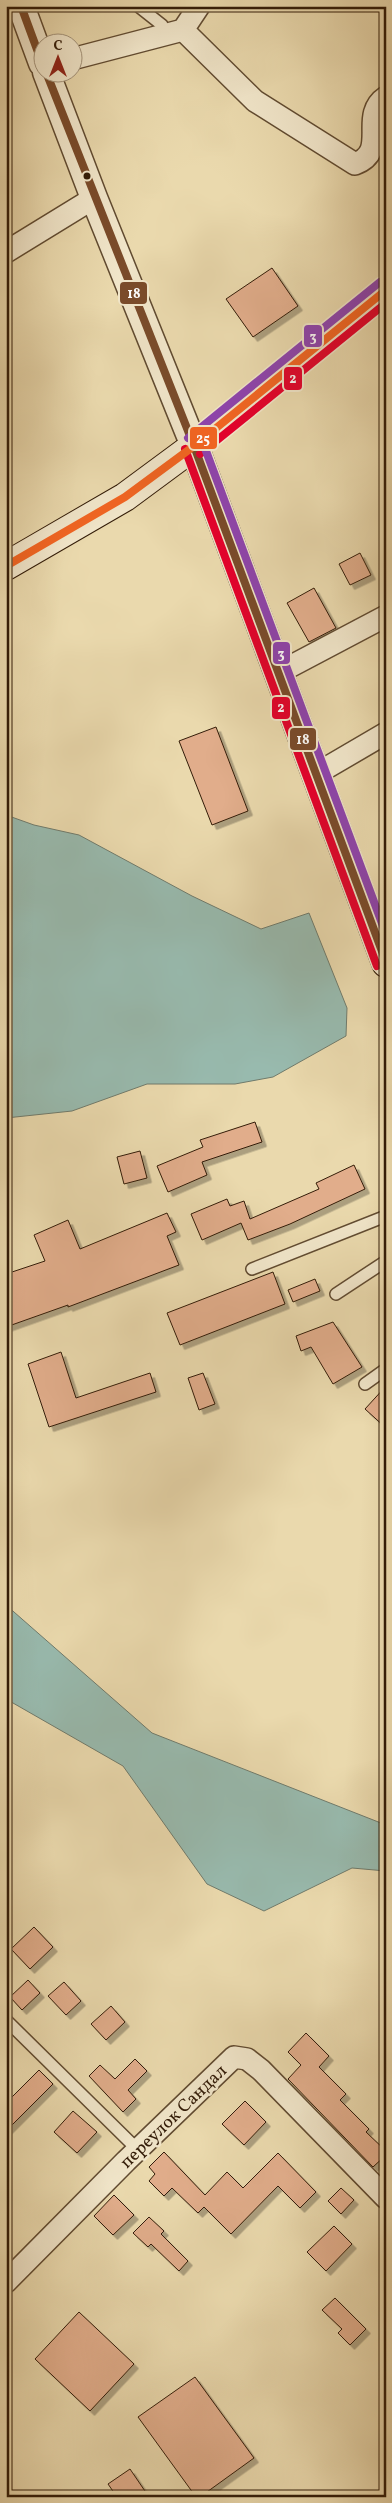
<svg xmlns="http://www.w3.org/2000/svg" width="392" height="2503" font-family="Vollkorn,serif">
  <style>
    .water { fill: #98baae; stroke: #707b6c }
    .building { fill: #e1ad8b; stroke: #331c08; filter: url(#shadow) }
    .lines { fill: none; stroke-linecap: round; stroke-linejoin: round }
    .service-casing { stroke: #614b31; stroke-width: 14 }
    .minor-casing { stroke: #614b31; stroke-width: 24 }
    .tertiary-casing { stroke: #614b31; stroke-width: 29 }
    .secondary-casing { stroke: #331c08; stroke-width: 30 }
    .service { stroke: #f1e6ca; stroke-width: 11 }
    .minor { stroke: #f1e6ca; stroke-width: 21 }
    .tertiary { stroke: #f1e6ca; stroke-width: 26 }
    .secondary { stroke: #f1e6ca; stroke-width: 28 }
    .bus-1-casing { stroke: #f1e6ca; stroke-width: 11 }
    .bus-2-casing { stroke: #f1e6ca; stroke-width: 11 }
    .bus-3-casing { stroke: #f1e6ca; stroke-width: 11 }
    .bus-4-casing { stroke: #f1e6ca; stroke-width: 11 }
    .bus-1 { stroke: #7a4b2a; stroke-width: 8 }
    .bus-2 { stroke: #e4002b; stroke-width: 8 }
    .bus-3 { stroke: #8e44ad; stroke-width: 8 }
    .bus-4 { stroke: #f26522; stroke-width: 8 }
    .bus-dot { fill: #331c08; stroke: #f1e6ca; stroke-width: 2 }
    .labels { text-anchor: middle; stroke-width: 5; stroke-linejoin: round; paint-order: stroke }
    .street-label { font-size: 18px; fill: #331c08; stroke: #f1e6ca }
    .line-badge { stroke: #f1e6ca; stroke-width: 2 }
    .badge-label { font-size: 14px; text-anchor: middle; font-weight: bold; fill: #fff }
  </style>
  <defs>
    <filter id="shadow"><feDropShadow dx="4.5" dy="4.5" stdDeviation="0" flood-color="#0004"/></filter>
  </defs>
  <rect width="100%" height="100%" fill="#ead9ad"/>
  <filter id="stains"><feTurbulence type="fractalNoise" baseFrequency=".004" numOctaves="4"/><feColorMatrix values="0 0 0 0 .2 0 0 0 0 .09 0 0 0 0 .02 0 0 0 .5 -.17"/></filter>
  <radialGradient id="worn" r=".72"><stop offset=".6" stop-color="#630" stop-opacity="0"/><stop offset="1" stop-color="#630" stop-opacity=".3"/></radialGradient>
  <!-- water -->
  <path class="water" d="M6 815 34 825 79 835 192 896 261 929 309 913 347 1008 346 1036 273 1077 235 1084H147L72 1111 6 1118Z
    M6 1605 152 1733 386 1825V1871L352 1868 264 1911 207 1884 123 1766 6 1699Z"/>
  <!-- building -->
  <path class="building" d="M272 268 298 306 253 337 226 299Z
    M360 553 371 575 350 585 339 564Z
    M314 588 336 628 309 642 287 603Z
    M216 727 248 811 212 825 179 741Z
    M255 1122 262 1142 202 1162 207 1175 168 1192 157 1166 203 1147 200 1140Z
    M140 1151 147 1178 124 1184 117 1157Z
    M354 1165 365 1189 290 1224 248 1240 241 1223 202 1240 191 1214 227 1199 230 1206 244 1201 250 1219 319 1189 316 1183Z
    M167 1213 176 1232 167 1236 179 1265 68 1307V1305L6 1327V1274L45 1261 34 1235 68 1220 80 1249Z
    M273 1272 285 1304 180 1345 167 1313Z
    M315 1279 320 1291 293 1302 288 1290Z
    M333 1322 362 1367 333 1384 311 1347 301 1351 296 1336Z
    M61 1352 76 1398 150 1373 156 1392 49 1427 28 1364Z
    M203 1373 215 1404 199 1410 188 1378Z
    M386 1386V1428L365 1409Z
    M34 1927 53 1947 30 1969 11 1949Z
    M28 1980 40 1993 22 2010 10 1997Z
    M64 1982 81 2001 66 2015 48 1996Z
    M111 2006 125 2022 106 2040 91 2024Z
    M306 2033 329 2056 319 2067 346 2094 340 2100 369 2129 366 2132 386 2151V2155L373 2167 288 2079 301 2065 288 2052Z
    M135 2059 147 2071 128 2090 136 2099 123 2112 89 2076 100 2065 115 2079Z
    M39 2070 53 2084 6 2131V2103Z
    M245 2101 266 2122 244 2145 222 2124Z
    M73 2111 97 2132 77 2153 54 2132Z
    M164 2152 205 2195 227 2172 243 2188 278 2153 316 2192 300 2208 278 2186 231 2234 204 2207 198 2213 172 2188 164 2196 149 2181 155 2174 149 2167Z
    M341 2188 354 2200 341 2214 328 2201Z
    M114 2195 134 2215 113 2235 94 2216Z
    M149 2217 164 2231 161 2234 188 2261 179 2271 151 2244 148 2247 133 2233Z
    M334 2226 352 2244 326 2271 307 2252Z
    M335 2298 366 2329 350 2345 338 2333 342 2329 322 2310Z
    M79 2312 134 2364 90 2411 35 2359Z
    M195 2377 254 2458 200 2497H196L138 2417Z
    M130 2469 149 2497H117L108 2484Z"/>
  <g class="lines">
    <defs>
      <path id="service" d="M138 6 162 25 166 35
        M252 1269 386 1216
        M336 1294 386 1261
        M365 1384 386 1369
        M6 2020 138 2150"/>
      <path id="minor" d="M183 30 255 101 355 164C390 151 358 116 386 97
        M72 59 183 30 199 6
        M6 252 94 198
        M194 446 386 290
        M278 673 386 616
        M316 774 386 733
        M6 2282 126 2161 234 2057 247 2059 261 2070 386 2198"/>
      <path id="tertiary" d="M21 6 42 63
        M46 72 94 198 194 446"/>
      <path id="secondary" d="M6 566 125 497 194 446 386 963"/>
    </defs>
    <!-- service casing -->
    <use href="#service" class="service-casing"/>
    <!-- minor casing -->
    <use href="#minor" class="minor-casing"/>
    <!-- tertiary casing -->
    <use href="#tertiary" class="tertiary-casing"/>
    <!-- secondary casing -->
    <use href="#secondary" class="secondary-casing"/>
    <!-- service -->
    <use href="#service" class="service"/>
    <!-- minor -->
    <use href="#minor" class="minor"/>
    <!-- tertiary -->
    <use href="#tertiary" class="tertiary"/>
    <!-- secondary -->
    <use href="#secondary" class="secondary"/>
    <defs>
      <path id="bus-1" d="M21 6 42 63
        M46 72 194 446 386 962"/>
      <path id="bus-2" d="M185 449 377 966
        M200 454 386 303"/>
      <path id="bus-3" d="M188 438 380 282
        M203 443 386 934"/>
      <path id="bus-4" d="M6 566 125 497 194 446 386 290"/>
    </defs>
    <!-- bus-1 casing -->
    <use href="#bus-1" class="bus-1-casing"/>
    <!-- bus-2 casing -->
    <use href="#bus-2" class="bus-2-casing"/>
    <!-- bus-3 casing -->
    <use href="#bus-3" class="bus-3-casing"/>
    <!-- bus-4 casing -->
    <use href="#bus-4" class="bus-4-casing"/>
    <!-- bus-1 -->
    <use href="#bus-1" class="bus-1"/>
    <!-- bus-2 -->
    <use href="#bus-2" class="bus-2"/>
    <!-- bus-3 -->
    <use href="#bus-3" class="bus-3"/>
    <!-- bus-4 -->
    <use href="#bus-4" class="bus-4"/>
  </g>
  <!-- markers -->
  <circle class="bus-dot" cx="87" cy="176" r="4.5"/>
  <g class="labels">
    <!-- street labels -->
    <g class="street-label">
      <text transform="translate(173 2116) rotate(-44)" y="6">переулок Сандал</text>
    </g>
  </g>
  <g class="line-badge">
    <rect x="119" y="281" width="29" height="24" rx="5" fill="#7a4b2a"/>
    <rect x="303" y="324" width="20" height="24" rx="5" fill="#8e44ad"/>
    <rect x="283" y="366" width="20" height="25" rx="5" fill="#e4002b"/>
    <rect x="189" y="426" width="29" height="24" rx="5" fill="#f26522"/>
    <rect x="272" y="641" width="19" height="24" rx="5" fill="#8e44ad"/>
    <rect x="271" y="696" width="20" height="24" rx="5" fill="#e4002b"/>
    <rect x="289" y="727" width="28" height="24" rx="5" fill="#7a4b2a"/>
  </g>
  <g class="badge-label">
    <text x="134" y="298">18</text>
    <text x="313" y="341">3</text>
    <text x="293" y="383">2</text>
    <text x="203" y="443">25</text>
    <text x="281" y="658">3</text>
    <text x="281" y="712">2</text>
    <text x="303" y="744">18</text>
  </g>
  <!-- margin -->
  <rect width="392" height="2503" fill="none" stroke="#ead9ad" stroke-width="25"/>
  <rect x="8" y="8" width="377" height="2488" fill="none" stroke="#331c08" stroke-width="2.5"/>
  <rect x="12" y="12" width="367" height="2478" fill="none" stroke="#331c08"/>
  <!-- north arrow -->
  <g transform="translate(58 58)"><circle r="24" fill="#f1e6ca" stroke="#a5957c"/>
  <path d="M0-4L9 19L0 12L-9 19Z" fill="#8f2418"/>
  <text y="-8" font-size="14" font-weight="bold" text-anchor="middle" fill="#331c08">С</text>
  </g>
  <rect width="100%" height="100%" filter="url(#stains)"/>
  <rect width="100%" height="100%" fill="url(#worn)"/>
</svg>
